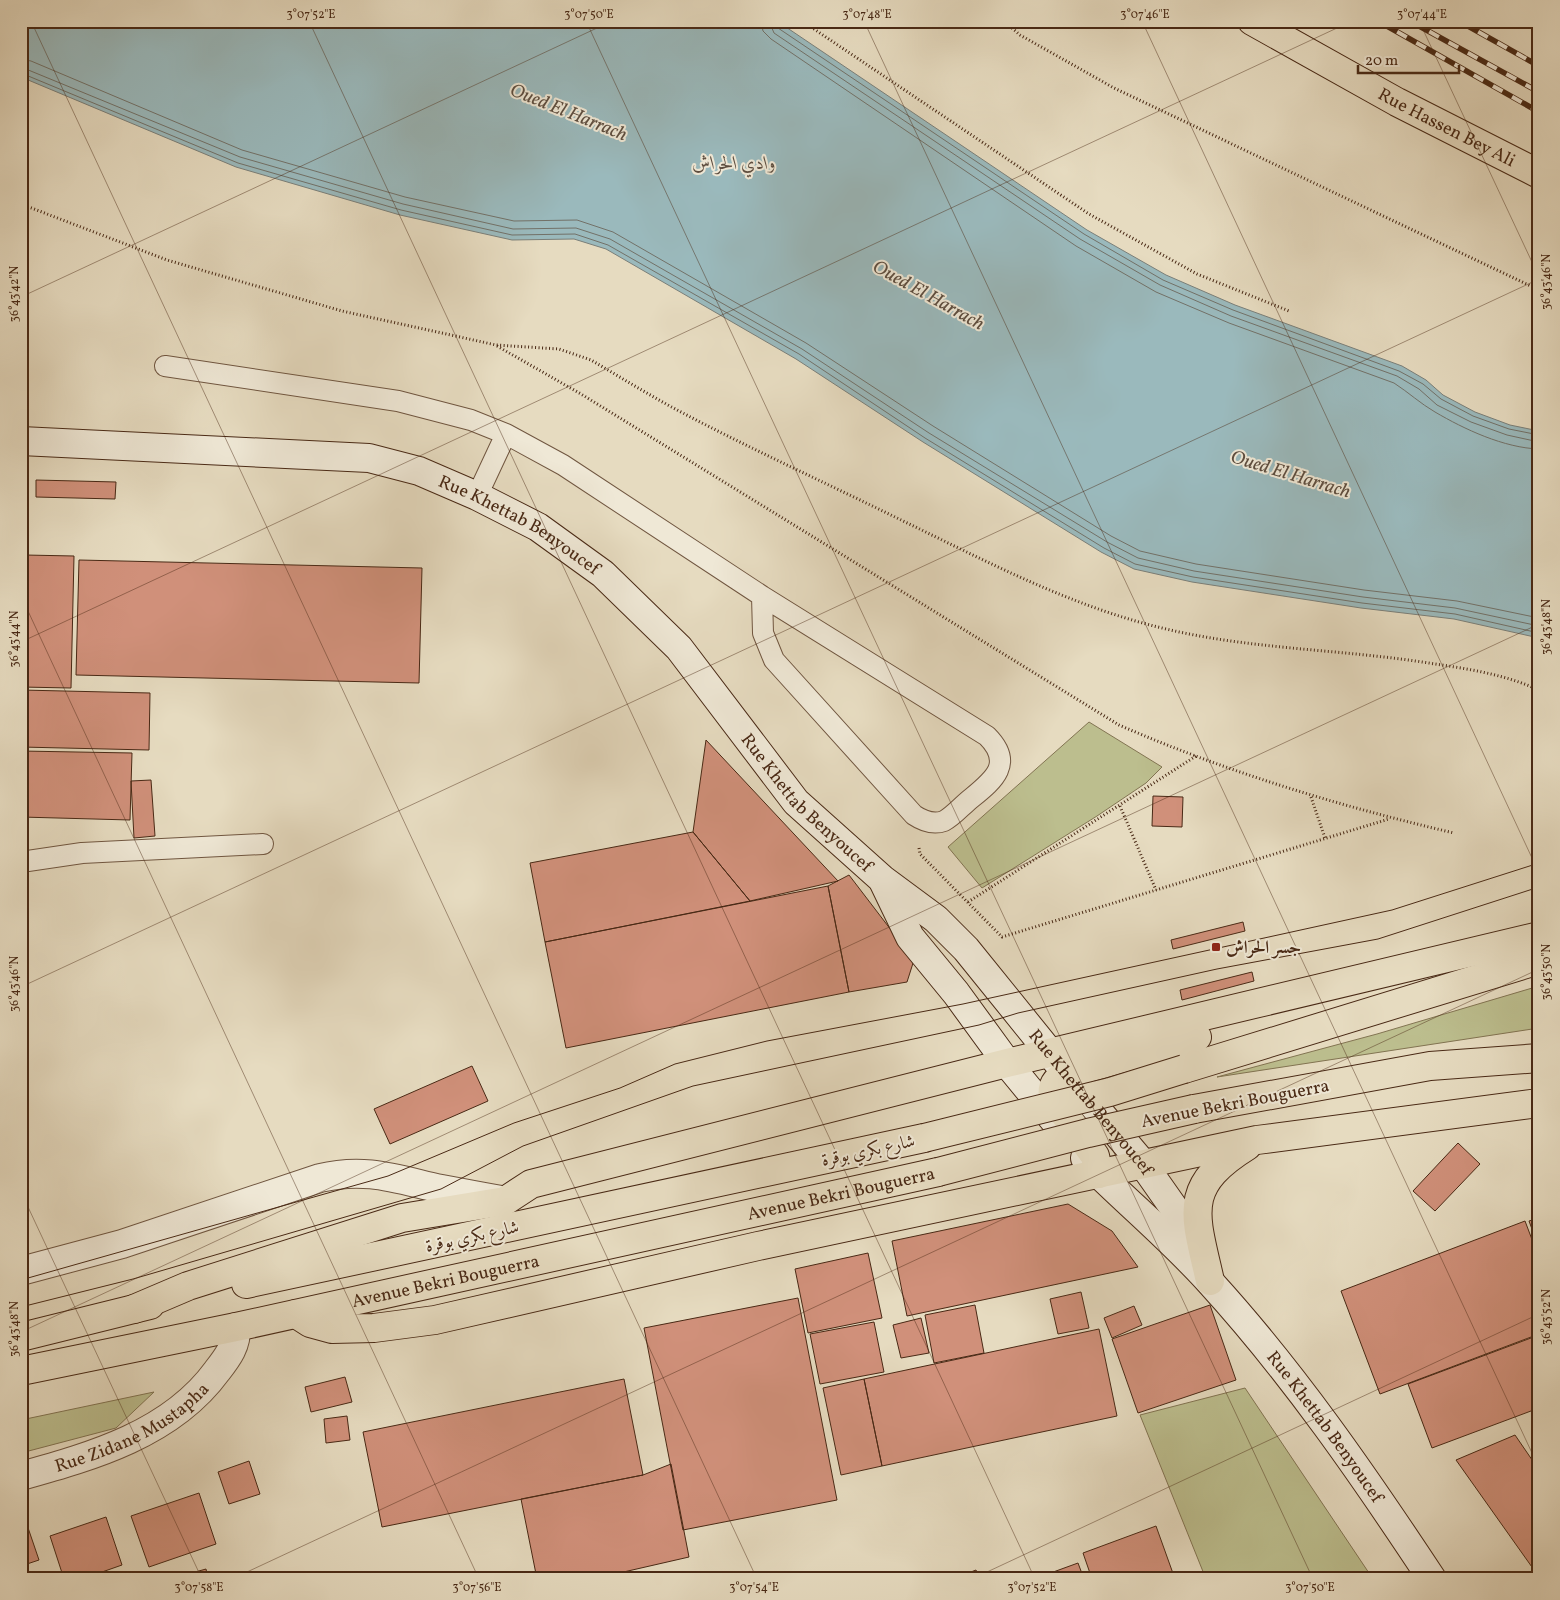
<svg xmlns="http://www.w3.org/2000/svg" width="1560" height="1600" font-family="Vollkorn,Amiri,serif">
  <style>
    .green { fill: #bcbe8e; stroke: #827452 }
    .water { fill: #9ab9bc; stroke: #7a7f79 }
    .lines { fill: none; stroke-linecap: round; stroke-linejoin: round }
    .shore { stroke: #727168; stroke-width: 1 }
    .building { fill: #d0907a; stroke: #492915 }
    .service-casing { stroke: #705640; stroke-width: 22 }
    .tertiary-casing { stroke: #705640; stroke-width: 30 }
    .secondary-casing { stroke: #492915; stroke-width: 30 }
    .primary-casing { stroke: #492915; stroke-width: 30 }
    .trunk-casing { stroke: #492915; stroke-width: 30 }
    .path { stroke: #492915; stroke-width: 3; stroke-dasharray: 1 2.5; stroke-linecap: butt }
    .service { stroke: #efe8d6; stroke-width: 20 }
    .tertiary { stroke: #efe8d6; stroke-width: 28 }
    .secondary { stroke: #efe8d6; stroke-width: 28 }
    .primary { stroke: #e6dbc0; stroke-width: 28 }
    .trunk { stroke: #e6dbc0; stroke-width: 28 }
    .tram { stroke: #492915; stroke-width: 1 }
    .rail-casing { stroke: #492915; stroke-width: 5.5 }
    .rail { stroke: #efe8d6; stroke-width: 4; stroke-dasharray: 11; stroke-linecap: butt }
    .trunk-bridge-casing { stroke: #492915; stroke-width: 30; stroke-linecap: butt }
    .trunk-bridge { stroke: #e6dbc0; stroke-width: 28 }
    .ticks { fill: none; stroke: #492915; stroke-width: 1; stroke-opacity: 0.45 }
    .poi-dot { fill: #8f2418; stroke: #efe8d6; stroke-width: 2 }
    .labels { text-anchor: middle; stroke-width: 4; stroke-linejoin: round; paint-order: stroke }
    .street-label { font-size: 18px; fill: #492915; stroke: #efe8d6 }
    .poi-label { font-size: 18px; font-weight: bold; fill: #492915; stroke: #efe8d6; text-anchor: start }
    .water-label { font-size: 19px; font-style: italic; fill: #5d4d3f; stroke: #efe8d6 }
    .neatline { fill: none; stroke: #492915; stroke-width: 2 }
    .ticks-label { font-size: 12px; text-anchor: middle; fill: #492915 }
  </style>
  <rect width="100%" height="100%" fill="#e6dbc0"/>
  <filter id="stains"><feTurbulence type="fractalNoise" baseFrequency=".004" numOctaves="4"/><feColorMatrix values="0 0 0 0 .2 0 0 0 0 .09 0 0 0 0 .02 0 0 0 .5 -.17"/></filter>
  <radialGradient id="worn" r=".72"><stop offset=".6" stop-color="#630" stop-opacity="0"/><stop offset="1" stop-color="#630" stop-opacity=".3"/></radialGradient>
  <!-- green -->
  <path class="green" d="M1089 722 1162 767 1146 783 1097 816 982 888 948 847Z
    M1539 986V1028L1217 1077 1377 1034Z
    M1245 1388 1373 1579H1206L1140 1415Z
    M154 1392 116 1428 21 1453V1420Z"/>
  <!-- water -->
  <path class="water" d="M21 21H777L1087 230 1166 275 1235 305 1402 366 1426 380 1443 395 1475 412 1510 425 1539 431V638L1454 619 1361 608 1192 582 1134 569 1101 552 923 442 796 359 606 249 574 239 512 240 400 215 236 167 21 77Z"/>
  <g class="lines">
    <!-- shore -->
    <path class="shore" d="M761 21 763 31 771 39 1076 246 1156 292 1229 323 1394 383C1408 392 1421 404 1435 412 1464 429 1504 448 1539 449
      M769 21 774 33 1080 239 1160 285 1231 316 1397 376 1419 389 1437 405 1471 422 1507 435 1539 442
      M775 21 778 28 1084 234 1163 280 1233 310 1399 371 1423 384 1441 399 1473 416 1509 429 1539 435
      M21 59 31 61 242 150 405 197 514 221 577 220 613 232 806 343 933 426 1111 536 1140 551 1196 564 1364 590 1457 601 1539 618
      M21 67 240 157 403 204 513 229 576 228 610 239 802 349 929 433 1107 542 1138 558 1194 571 1363 597 1455 608 1539 626
      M21 73 238 163 401 210 512 235 575 234 608 245 799 354 925 438 1104 548 1135 564 1193 577 1362 603 1455 614 1539 633"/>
  </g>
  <!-- building -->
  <path class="building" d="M36 480 116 482 115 499 36 497Z
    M25 555 74 556 71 688 21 687Z
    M79 560 422 568 419 683 76 675Z
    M21 690 150 693 149 750 21 747Z
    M706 740 838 881 750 901 693 832Z
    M21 751 132 753 130 820 21 817Z
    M151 780 155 836 134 838 131 781Z
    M1153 796 1183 797 1182 827 1152 826Z
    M693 832 750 901 545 942 530 863Z
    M849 875 914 960 907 982 849 992 828 886Z
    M828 886 849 992 566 1048 545 942Z
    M1243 922 1245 931 1173 949 1171 940Z
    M1252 972 1254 981 1182 1000 1180 990Z
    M472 1066 488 1101 390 1144 374 1109Z
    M1458 1143 1480 1164 1435 1211 1413 1191Z
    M1068 1204 1112 1231 1138 1267 907 1316 892 1241Z
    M1539 1218V1248L1529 1221Z
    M1525 1221 1539 1258V1334L1380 1394 1341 1291Z
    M868 1253 882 1318 808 1333 795 1269Z
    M1081 1292 1089 1328 1058 1334 1050 1299Z
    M798 1298 837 1500 683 1530 644 1328Z
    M975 1305 984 1353 934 1363 925 1315Z
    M1210 1305 1236 1380 1138 1413 1112 1339Z
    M1134 1306 1142 1325 1112 1338 1104 1318Z
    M921 1318 929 1353 901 1358 893 1325Z
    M874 1322 884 1372 820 1384 810 1334Z
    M1099 1329 1117 1416 882 1466 864 1379Z
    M1539 1335V1408L1432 1448 1408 1384Z
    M345 1377 352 1402 311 1412 305 1387Z
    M624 1379 643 1475 382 1527 363 1432Z
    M864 1379 882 1466 841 1475 823 1388Z
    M347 1416 350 1440 326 1443 324 1419Z
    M1515 1435 1539 1470V1577L1456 1460Z
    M249 1461 260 1494 229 1504 218 1472Z
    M671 1464 689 1557 593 1579H537L521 1499 643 1475Z
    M199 1493 216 1544 149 1567 131 1516Z
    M23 1513 39 1560 21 1566V1514Z
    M106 1517 122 1565 82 1579H64L50 1536Z
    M1156 1526 1175 1579H1092L1083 1553Z
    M1078 1563 1084 1579H1034Z
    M206 1569 208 1579H170Z
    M976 1570 980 1579H953Z"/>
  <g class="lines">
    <defs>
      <path id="service" d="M165 366 398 401 471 420 506 434 563 465 762 596 987 736C1016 765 991 782 968 801 961 807 952 817 944 821 933 825 923 821 914 815L774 660 763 633 762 596
        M477 496 506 434
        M21 862 82 853 263 844"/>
      <g id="tertiary">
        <path d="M21 1271 122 1244 320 1178C366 1167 396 1179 441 1189 461 1193 481 1196 501 1200"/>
        <path id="s1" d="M21 1476C93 1456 171 1434 217 1371 228 1357 237 1345 236 1327"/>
      </g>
      <g id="secondary">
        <path id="s2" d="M21 441 369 458 419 471 477 496 538 527 603 574 679 648 796 802 882 879 936 919 966 949 1067 1074 1143 1164 1176 1211 1194 1241 1201 1258"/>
        <path d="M884 883 910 937 956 993 1007 1063 1058 1125"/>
        <path id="s3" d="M1085 1158 1099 1174C1136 1210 1176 1244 1210 1282 1293 1373 1364 1476 1432 1579"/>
      </g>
      <g id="primary">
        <path id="s4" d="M1252 21 1397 102 1539 174"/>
      </g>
      <g id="trunk">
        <path d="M1184 1069 1539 960"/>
        <path d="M1194 1109 1430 1066 1539 1058"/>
        <path d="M1099 1174 1095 1156 1053 1098C1051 1086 1056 1079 1067 1074L1197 1037"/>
        <path d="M1210 1281C1195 1214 1181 1187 1247 1146"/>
        <path d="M246 1284 924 1138"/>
        <path d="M134 1309 188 1286 402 1218 505 1201 531 1184 1007 1063 1539 936"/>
        <path d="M296 1314 310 1323 332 1329 374 1328 435 1320 758 1246 1257 1140 1539 1103"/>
        <path d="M21 1337 150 1305"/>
        <path id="s5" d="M21 1371 236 1327 938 1172"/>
      </g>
    </defs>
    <!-- service casing -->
    <use href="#service" class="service-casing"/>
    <!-- tertiary casing -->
    <use href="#tertiary" class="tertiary-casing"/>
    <!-- secondary casing -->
    <use href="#secondary" class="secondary-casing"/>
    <!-- primary casing -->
    <use href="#primary" class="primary-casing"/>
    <!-- trunk casing -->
    <use href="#trunk" class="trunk-casing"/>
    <!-- path -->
    <path class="path" d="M802 21 1089 214 1197 274 1289 311
      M1004 21 1020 35 1114 88 1539 290
      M21 204 167 260 342 311 496 345 559 349 591 360C620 377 649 395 679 411 751 449 826 483 899 519 984 560 1070 606 1162 628 1251 650 1345 649 1435 664 1470 669 1506 675 1539 690
      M497 346 581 394 1119 725C1227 772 1339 806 1454 833
      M1311 797 1325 838
      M1120 806 1156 890
      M919 848 920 854 1002 937 1389 819
      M968 902 1196 756"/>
    <!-- service -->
    <use href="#service" class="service"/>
    <!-- tertiary -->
    <use href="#tertiary" class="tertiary"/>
    <!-- secondary -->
    <use href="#secondary" class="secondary"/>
    <!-- primary -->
    <use href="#primary" class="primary"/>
    <!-- trunk -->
    <use href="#trunk" class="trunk"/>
    <!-- tram -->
    <path class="tram" d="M21 1280 388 1176 514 1123 620 1088 675 1064 767 1041 963 1004 1392 910 1539 863
      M21 1307 133 1279 441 1189 523 1146 693 1086 979 1025 1018 1013 1217 969 1378 939 1539 887"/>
    <defs>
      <path id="rail" d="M1378 21 1539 112
        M1410 21 1539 92
        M1459 21 1539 66"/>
    </defs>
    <!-- rail casing -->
    <use href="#rail" class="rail-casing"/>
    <!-- rail -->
    <use href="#rail" class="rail"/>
    <defs>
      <path id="trunk-bridge" d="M924 1138 1110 1092 1184 1069
        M938 1172 1088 1133 1194 1109"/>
    </defs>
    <!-- trunk-bridge casing -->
    <use href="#trunk-bridge" class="trunk-bridge-casing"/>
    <!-- trunk-bridge -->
    <use href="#trunk-bridge" class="trunk-bridge"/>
  </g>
  <!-- ticks -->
  <path class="ticks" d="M31 21 757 1579M309 21 1035 1579M586 21 1313 1579M864 21 1539 1468M1142 21 1539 873M1419 21 1539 277M21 297 612 21M21 596 479 1579M21 642 1352 21M21 987 1539 279M21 1192 202 1579M21 1332 1539 624M232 1579 1539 969M972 1579 1539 1314"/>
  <!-- markers -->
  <rect class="poi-dot" x="1211" y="942" width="10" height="10" rx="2.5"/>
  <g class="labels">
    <!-- street labels -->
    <g class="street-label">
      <text dy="6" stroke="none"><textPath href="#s4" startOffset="222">Rue Hassen Bey Ali</textPath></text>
      <text dy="6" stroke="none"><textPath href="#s2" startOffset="514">Rue Khettab Benyoucef</textPath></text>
      <text dy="6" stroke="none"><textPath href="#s2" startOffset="919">Rue Khettab Benyoucef</textPath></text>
      <text dy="6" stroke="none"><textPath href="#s2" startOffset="1334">Rue Khettab Benyoucef</textPath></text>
      <text transform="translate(1235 1103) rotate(-11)" y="6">Avenue Bekri Bouguerra</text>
      <text transform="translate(868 1150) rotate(-12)" y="6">شارع بكري بوقرة</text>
      <text dy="6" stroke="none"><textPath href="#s5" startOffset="839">Avenue Bekri Bouguerra</textPath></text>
      <text transform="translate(472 1236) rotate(-12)" y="6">شارع بكري بوقرة</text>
      <text dy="6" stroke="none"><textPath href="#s5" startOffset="434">Avenue Bekri Bouguerra</textPath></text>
      <text dy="6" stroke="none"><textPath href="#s1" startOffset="122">Rue Zidane Mustapha</textPath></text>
      <text dy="6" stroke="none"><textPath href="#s3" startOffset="361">Rue Khettab Benyoucef</textPath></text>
    </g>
    <!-- poi labels -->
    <g class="poi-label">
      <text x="1226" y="953">جسر الحراش</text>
    </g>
    <!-- water labels -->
    <g class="water-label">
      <text transform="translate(569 111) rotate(22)" y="7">Oued El Harrach</text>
      <text x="734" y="169">وادي الحراش</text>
      <text transform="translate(929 294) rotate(29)" y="7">Oued El Harrach</text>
      <text transform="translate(1291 473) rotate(17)" y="7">Oued El Harrach</text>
    </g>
  </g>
  <!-- margin -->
  <rect width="1560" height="1600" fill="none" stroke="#e6dbc0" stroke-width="55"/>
  <!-- scale -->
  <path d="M1358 65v8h101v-8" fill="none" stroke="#492915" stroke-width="2.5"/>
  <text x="1365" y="65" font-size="15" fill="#492915" stroke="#efe8d6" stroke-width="4" paint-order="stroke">20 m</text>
  <rect x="28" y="28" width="1504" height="1544" class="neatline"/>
  <g class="ticks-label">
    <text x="311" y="18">3°07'52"E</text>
    <text x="589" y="18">3°07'50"E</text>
    <text x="867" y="18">3°07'48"E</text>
    <text x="1145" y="18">3°07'46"E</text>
    <text x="1422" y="18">3°07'44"E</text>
    <text transform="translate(1546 282) rotate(-90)" y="4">36°43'46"N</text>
    <text transform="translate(14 294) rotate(-90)" y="4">36°43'42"N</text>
    <text transform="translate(1546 627) rotate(-90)" y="4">36°43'48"N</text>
    <text transform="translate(14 639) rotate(-90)" y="4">36°43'44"N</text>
    <text transform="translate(1546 972) rotate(-90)" y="4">36°43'50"N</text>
    <text transform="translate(14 984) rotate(-90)" y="4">36°43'46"N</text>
    <text transform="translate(1546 1317) rotate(-90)" y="4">36°43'52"N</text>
    <text transform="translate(14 1329) rotate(-90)" y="4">36°43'48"N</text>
    <text x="199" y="1591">3°07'58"E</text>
    <text x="477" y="1591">3°07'56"E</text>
    <text x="754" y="1591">3°07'54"E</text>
    <text x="1032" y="1591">3°07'52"E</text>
    <text x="1310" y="1591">3°07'50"E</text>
  </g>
  <rect width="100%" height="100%" filter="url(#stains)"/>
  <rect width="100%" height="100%" fill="url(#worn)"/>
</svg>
